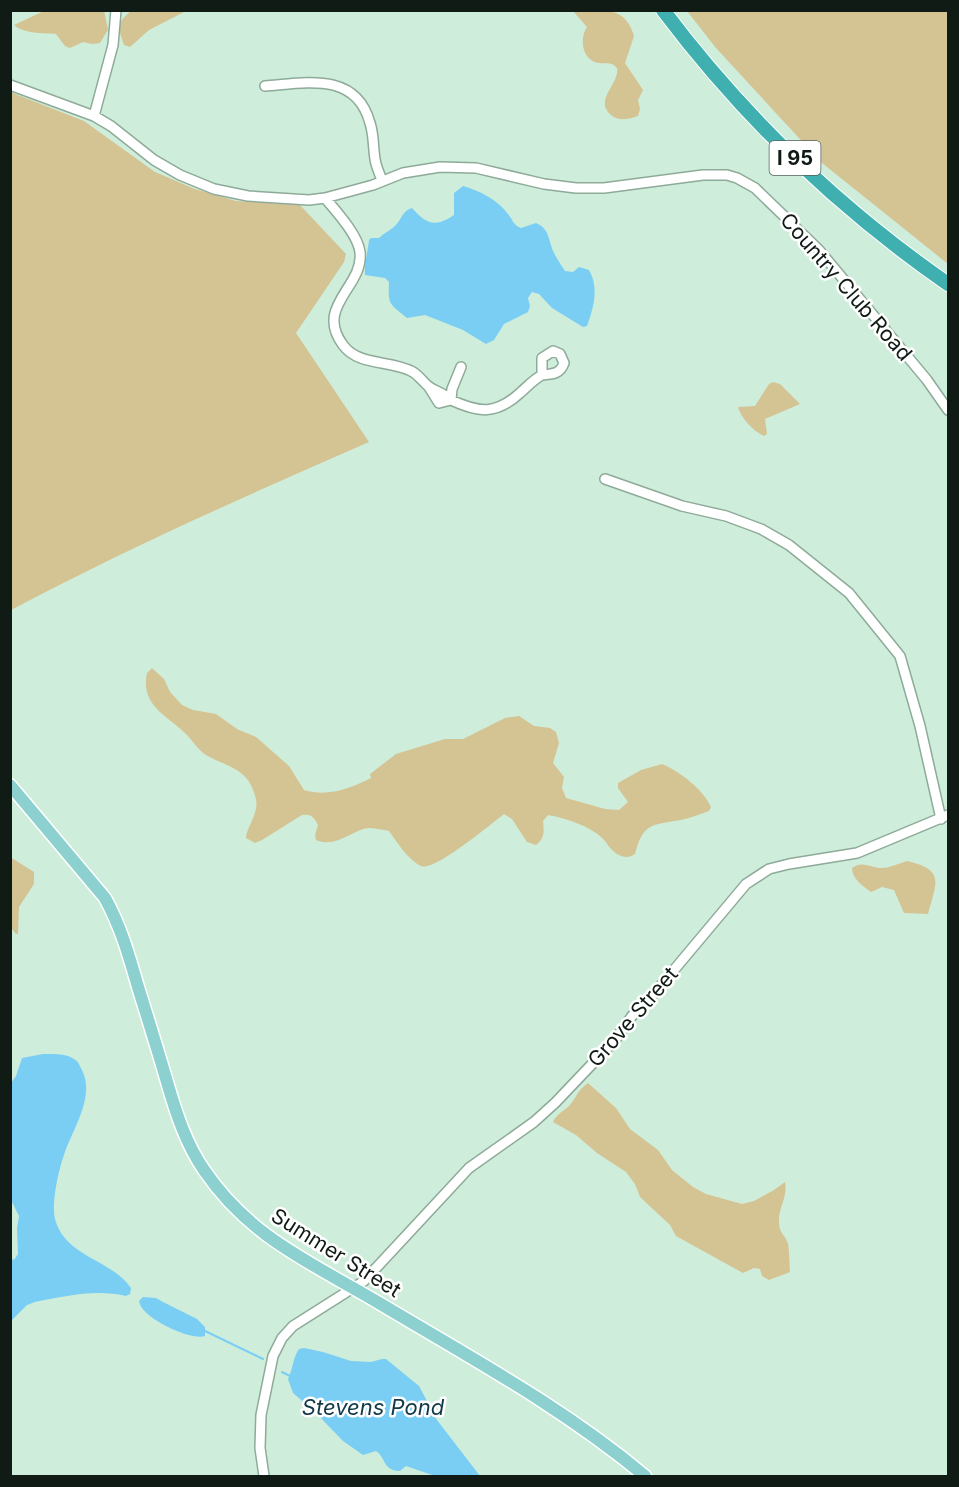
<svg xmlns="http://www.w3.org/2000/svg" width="959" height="1487" font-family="Inter,sans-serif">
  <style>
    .green { fill: #d4c393 }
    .water { fill: #7acef3 }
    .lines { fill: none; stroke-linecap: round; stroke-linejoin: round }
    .stream { stroke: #7acef3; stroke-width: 2 }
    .minor-casing { stroke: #8eaa99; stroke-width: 12 }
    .major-casing { stroke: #fff; stroke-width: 15 }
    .highway-casing { stroke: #fff; stroke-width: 16 }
    .minor { stroke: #fff; stroke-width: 9 }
    .major { stroke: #8cd0cf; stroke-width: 12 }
    .highway { stroke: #3fb0af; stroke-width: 14 }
    .labels { text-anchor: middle; stroke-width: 5; stroke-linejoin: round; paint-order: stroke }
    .shield { fill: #fff; stroke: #585f5b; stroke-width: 1.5 }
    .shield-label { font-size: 20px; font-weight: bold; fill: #101b15 }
    .street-label { font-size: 21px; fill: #101b15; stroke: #fff }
    .water-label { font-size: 22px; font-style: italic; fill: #123948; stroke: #fff }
  </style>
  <rect width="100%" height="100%" fill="#cfeddb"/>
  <!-- green -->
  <path class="green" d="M104 10 108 30 100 43 92 44 83 42 70 48 65 46 56 34C43 33 24 34 14 25L44 11Z
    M131 11H186L149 30 130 47 124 45C118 28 116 23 131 11Z
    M573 11C600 10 625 4 634 36L625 63 643 90 638 100 640 109 638 116C629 119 619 122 611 115 593 100 620 84 617 68 611 61 607 64 599 63 582 61 579 38 587 27Z
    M687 11H948V264L822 163 716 48Z
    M10 92 84 121 155 172 195 189 236 201 300 205 346 254 344 262 296 333 369 442C248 495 128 548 11 610Z
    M773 382 780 384 800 404 765 419 767 434 764 436C753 431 741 418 738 407L755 406 769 384Z
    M152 668 164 679 170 692 182 705 193 710 216 714 237 729 256 737 289 766 304 790C328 797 349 789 371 778L370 774 396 754 445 739H463L505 718 519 716 534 726 550 728 556 732 559 743 553 763 564 777 562 788 566 798 605 809 619 810 628 802 618 788V783L641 770 662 764C679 771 703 789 711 807L709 811C700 814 690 818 681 820 653 825 643 822 635 854 629 858 624 858 617 854 610 850 607 842 601 837 588 825 564 818 548 815L543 821C544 831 545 838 536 845L527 842 512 819 504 814C491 824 434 872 421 866 408 860 397 842 389 831 383 830 375 828 369 828 353 829 336 849 316 840L315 835 318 825C314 817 311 814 302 815L262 840 255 843 246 838C246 828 259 814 256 799 249 768 229 768 206 755 198 750 193 741 187 735 167 715 140 706 147 673Z
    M10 857 34 872V884L19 907 18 934H16L11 928Z
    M907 861C946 870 936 883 928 914L904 913 894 890 882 887 871 892C863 886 852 879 852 868 862 860 871 868 882 868 890 868 900 863 907 861Z
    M588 1083 616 1108 630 1129 658 1150 672 1170 693 1187 706 1194 742 1204 754 1201 774 1190 785 1182C788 1198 778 1207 779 1223 779 1233 786 1236 788 1244 789 1246 790 1271 790 1272L769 1280 762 1276 760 1269 754 1268 743 1273 676 1236 670 1225 640 1197 635 1184 626 1172 597 1153 576 1135 553 1122C556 1115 562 1112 568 1107 576 1099 578 1089 588 1083Z"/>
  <!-- water -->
  <path class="water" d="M463 186C480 191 498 200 508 214 513 220 513 225 521 228L536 223C550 229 548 240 554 253 557 259 561 265 565 271L573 272 579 267 589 270C599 287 594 307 587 326L583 327 552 308 539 294 532 292 528 298 530 306 528 312 504 324 494 340 486 344 463 330 425 315 407 318C389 303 388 305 389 282L385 278 365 275C364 263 368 252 369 240L371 238H379C384 233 391 230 395 226 402 219 402 211 412 208 426 224 435 228 454 215V193Z
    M43 1054C53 1054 65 1053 74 1059 78 1061 80 1066 82 1070 95 1096 74 1127 65 1152 59 1168 51 1203 55 1219 65 1257 111 1259 131 1288L130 1294 126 1296C95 1289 66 1296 35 1302L27 1305 11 1321V1258L14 1260 18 1254 17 1228 19 1216 11 1200V1083L16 1076 22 1058Z
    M143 1297 156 1298 163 1302 197 1319 205 1327V1336C190 1341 140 1317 139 1301Z
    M304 1348 323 1352 351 1361 371 1362 382 1359H386L419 1386 437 1420 480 1476H435L406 1466 400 1471C382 1470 387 1459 376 1451L363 1455 343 1441 315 1412 293 1393 288 1379C293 1369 293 1357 299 1349Z"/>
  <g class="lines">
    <!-- stream -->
    <path class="stream" d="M203 1330 263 1359
      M282 1372 292 1377"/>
    <defs>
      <path id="minor" d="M10 85 94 116 111 126 154 160 180 175 214 189 248 196 309 200 325 198 373 185 403 173 440 167 476 168 544 184 576 188H604L703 175H727L737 178 755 188 819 250 927 380 948 410
        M265 86C305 83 356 71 370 123 374 135 373 147 375 159 376 167 380 174 382 181
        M94 116 113 45 116 10
        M325 198C336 211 358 235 360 252 364 287 314 306 343 345 358 366 390 360 411 371 418 374 422 381 428 386 436 392 444 393 451 400L439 403 429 387
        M461 367 452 389 451 400C479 413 496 415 520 393 527 387 534 379 542 375V358L553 351 560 354 564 363C560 374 553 374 542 375
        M605 479 682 506 726 516 761 529 789 545 849 593 900 656 920 726 941 819
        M264 1476 260 1448 261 1415 273 1356 282 1338 293 1326 364 1281 469 1168 534 1122 555 1103 615 1040 632 1016 658 989 746 884 769 869 789 864 857 853 948 815"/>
      <path id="major" d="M10 785 105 898C121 927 129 956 138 987 148 1019 158 1051 167 1082 176 1113 186 1144 204 1170 250 1238 312 1263 379 1303 471 1358 562 1407 645 1476"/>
      <path id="highway" d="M663 10C742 115 840 209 948 284"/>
    </defs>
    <!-- minor casing -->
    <use href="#minor" class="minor-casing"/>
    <!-- major casing -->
    <use href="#major" class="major-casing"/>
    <!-- highway casing -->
    <use href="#highway" class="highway-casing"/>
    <!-- minor -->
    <use href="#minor" class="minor"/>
    <!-- major -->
    <use href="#major" class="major"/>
    <!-- highway -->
    <use href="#highway" class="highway"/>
  </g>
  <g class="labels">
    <!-- shield labels -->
    <rect class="shield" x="769.5" y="141" width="51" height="34" rx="4.5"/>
    <g class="shield-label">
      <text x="795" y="165">I 95</text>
    </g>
    <!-- street labels -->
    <g class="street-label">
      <text transform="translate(846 287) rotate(49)" y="7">Country Club Road</text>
      <text transform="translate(633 1017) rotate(-49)" y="7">Grove Street</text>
      <text transform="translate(336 1253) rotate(32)" y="7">Summer Street</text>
    </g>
    <!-- water labels -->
    <g class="water-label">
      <text x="373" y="1415">Stevens Pond</text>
    </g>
  </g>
  <!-- border -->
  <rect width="959" height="1487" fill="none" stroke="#101b15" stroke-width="24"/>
</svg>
